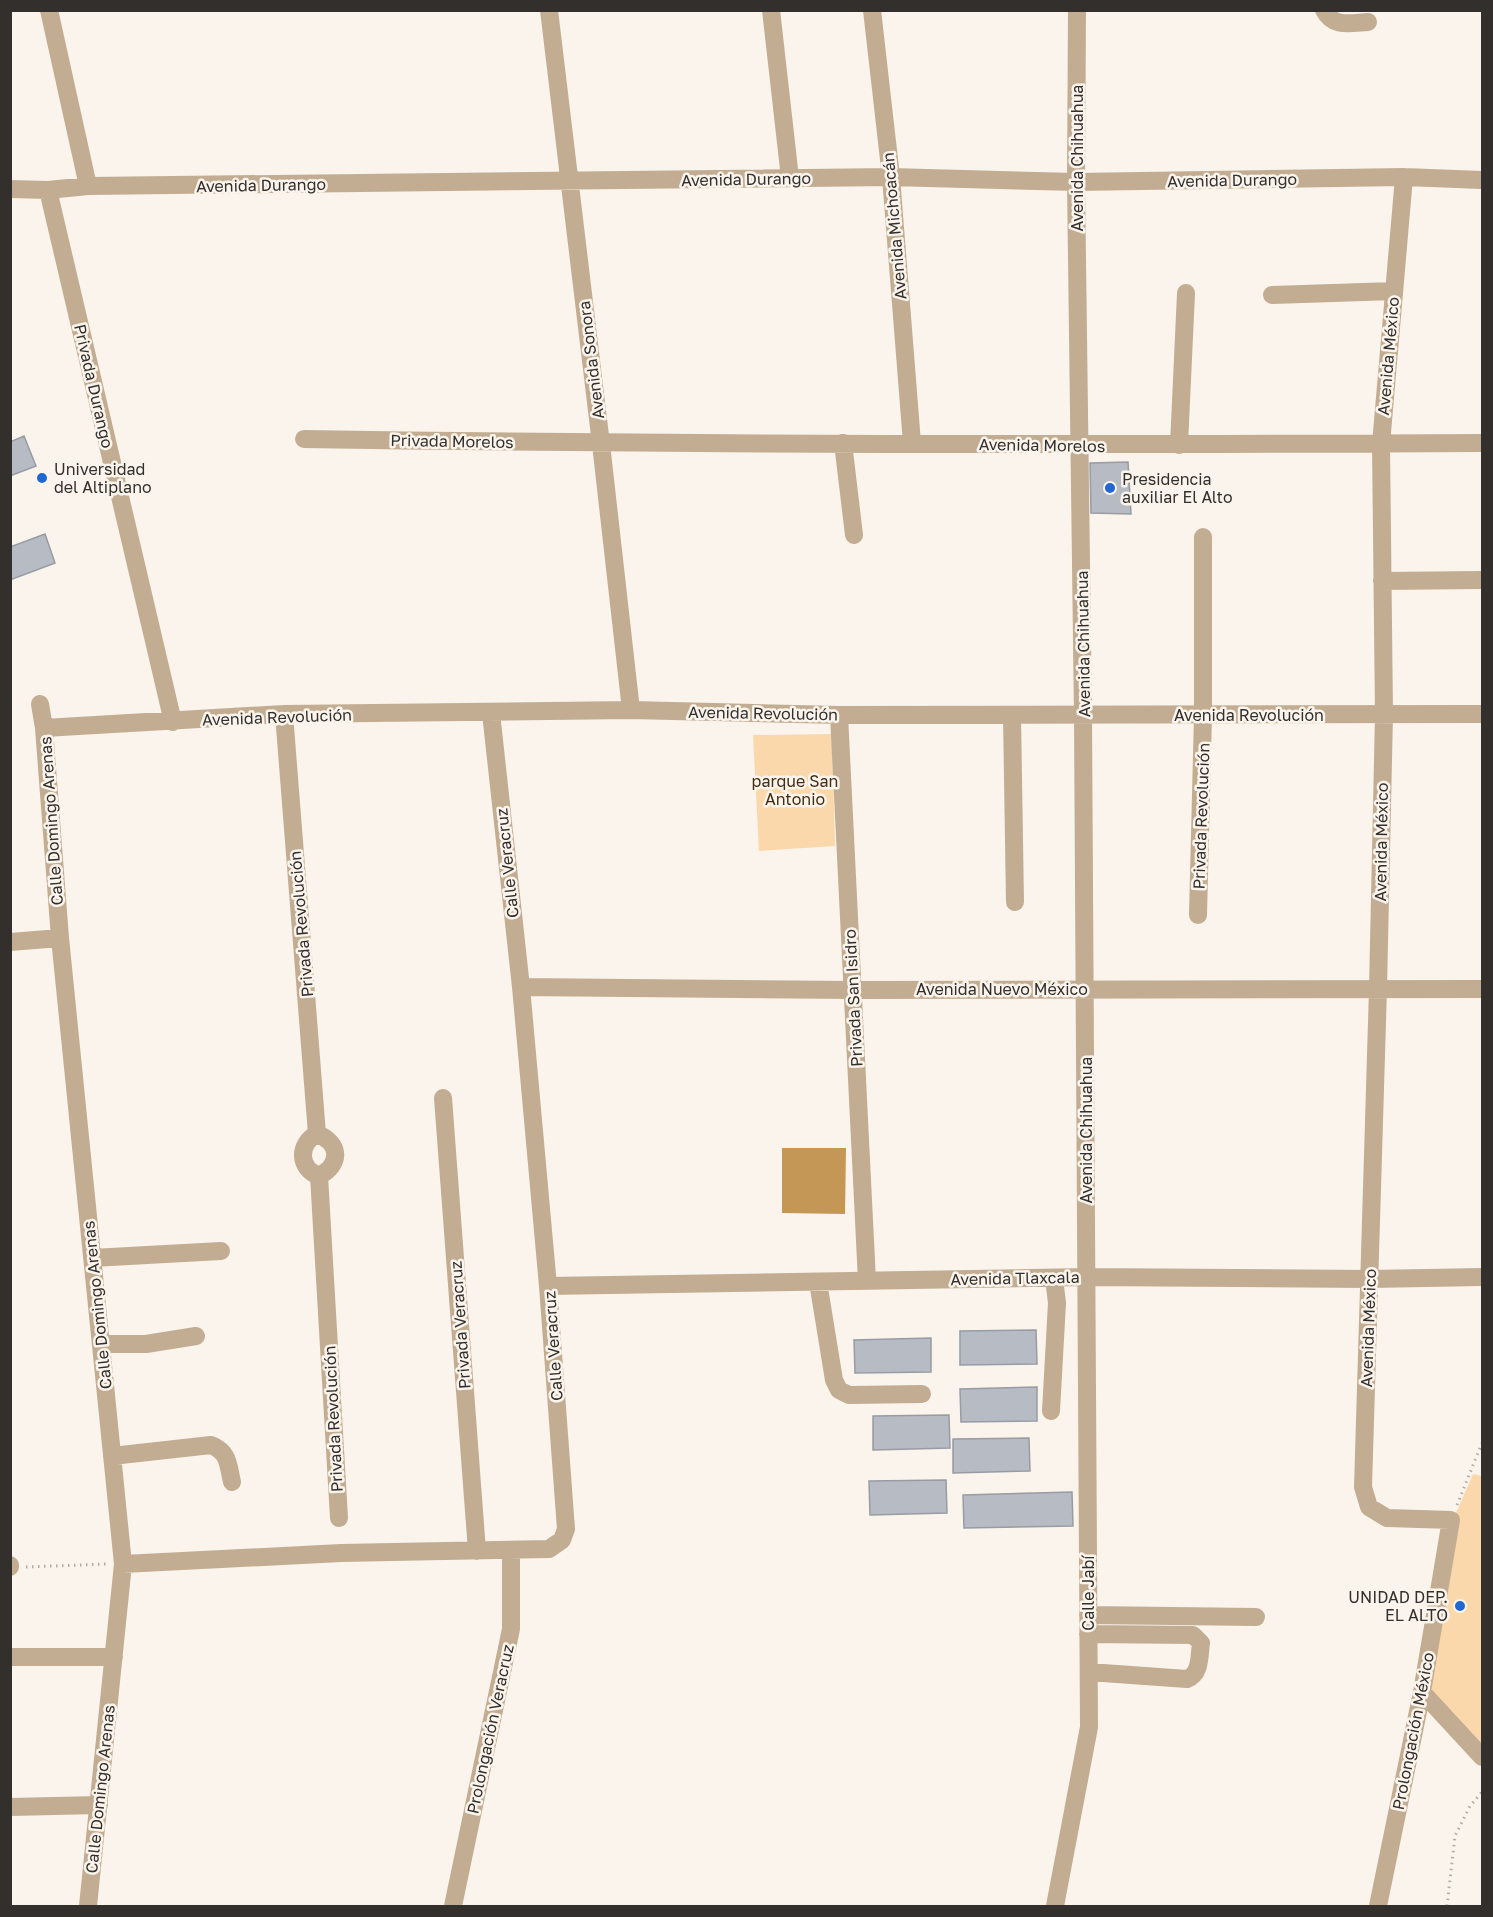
<svg xmlns="http://www.w3.org/2000/svg" width="1493" height="1917" font-family="'Golos Text',sans-serif">
  <style>
    .green { fill: #fbd8ab }
    .water { fill: #c59757 }
    .building { fill: #b7bcc4; stroke: #979ca3; stroke-width: 1.5 }
    .lines { fill: none; stroke-linecap: round; stroke-linejoin: round }
    .path { stroke: #b1aca6; stroke-width: 3; stroke-dasharray: 1.5 4.5; stroke-linecap: butt }
    .minor { stroke: #c2ad92; stroke-width: 18 }
    .poi-dot { fill: #2167d3; stroke: #faf4ec; stroke-width: 2 }
    .labels { text-anchor: middle; stroke-width: 5; stroke-linejoin: round; paint-order: stroke }
    .street-label { font-size: 16px; fill: #322f2c; stroke: #faf4ec }
    .poi-label { font-size: 16px; fill: #322f2c; stroke: #faf4ec; text-anchor: start }
    .park-label { font-size: 16px; fill: #422e12; stroke: #faf4ec }
  </style>
  <rect width="100%" height="100%" fill="#faf4ec"/>
  <!-- green -->
  <path class="green" d="M832 734 835 846 759 851 753 735Z
    M1473 1474 1482 1476V1755L1424 1691 1453 1520Z"/>
  <!-- water -->
  <path class="water" d="M782 1148H846L845 1214 782 1213Z"/>
  <!-- building -->
  <path class="building" d="M24 436 36 466 10 476V442Z
    M1128 462 1131 514 1091 513 1090 463Z
    M45 534 55 563 10 580V547Z
    M1036 1330 1037 1364 960 1365V1331Z
    M931 1338V1372L855 1373 854 1340Z
    M1037 1387V1421L961 1422 960 1389Z
    M949 1415 950 1448 873 1450V1416Z
    M1029 1438 1030 1471 953 1473V1439Z
    M946 1480 947 1513 870 1515 869 1481Z
    M1072 1492 1073 1526 964 1528 963 1495Z"/>
  <g class="lines">
    <!-- path -->
    <path class="path" d="M1457 1505 1482 1443
      M26 1567 107 1564
      M1447 1906 1455 1836 1470 1806 1482 1792"/>
    <!-- minor -->
    <path class="minor" d="M49 10 88 186
      M549 10 601 444 631 710
      M771 10 790 178
      M872 10 891 177 912 443
      M1324 10C1333 28 1350 23 1368 22
      M10 189 48 190 88 186 891 177 1076 182 1404 177 1482 180
      M48 190 173 722
      M1272 295 1394 291
      M304 439C696 445 1089 445 1482 443
      M843 443 854 535
      M1179 445 1186 293
      M1382 581 1482 580
      M40 704 44 728 60 938 123 1564 88 1906
      M284 714 317 1134
      M839 715 867 1281
      M1012 716 1015 902
      M44 728 284 714 631 710 839 715 1482 714
      M1198 915 1203 715V537
      M10 942 60 938
      M521 987 853 990 1482 989
      M443 1098 477 1551
      M317 1134C341 1143 341 1165 319 1176
      M317 1134C298 1144 298 1168 319 1176
      M319 1176 339 1518
      M92 1258 221 1251
      M818 1282 834 1380 839 1390 849 1395 922 1394
      M548 1286 1086 1277 1370 1279 1482 1277
      M101 1344H146L196 1336
      M1051 1411 1057 1303 1054 1278
      M112 1456 211 1445C229 1452 228 1465 232 1482
      M123 1564 341 1553 549 1549 562 1540 566 1529 548 1286 521 987 491 713
      M10 1565V1567
      M1088 1615 1256 1617
      M1088 1634 1193 1635 1201 1643C1199 1656 1201 1674 1187 1679L1089 1672
      M10 1657H114
      M1422 1692 1482 1757
      M10 1807 99 1805
      M453 1906 511 1629V1550
      M1055 1906 1089 1727 1083 716 1076 182 1077 10
      M1378 1906 1422 1692 1451 1520 1387 1518 1369 1507 1363 1487 1378 989 1384 714 1381 444 1404 177"/>
  </g>
  <!-- markers -->
  <g class="poi-dot">
    <circle cx="42" cy="478" r="6"/>
    <circle cx="1110" cy="488" r="6"/>
    <circle cx="1460" cy="1606" r="6"/>
  </g>
  <g class="labels">
    <!-- street labels -->
    <g class="street-label">
      <text transform="translate(1077 158) rotate(-90)" y="6">Avenida Chihuahua</text>
      <text transform="translate(746 179) rotate(-1)" y="6">Avenida Durango</text>
      <text transform="translate(1232 180) rotate(-1)" y="6">Avenida Durango</text>
      <text transform="translate(261 185) rotate(-1)" y="6">Avenida Durango</text>
      <text transform="translate(894 226) rotate(-95)" y="6">Avenida Michoacán</text>
      <text transform="translate(1388 356) rotate(-85)" y="6">Avenida México</text>
      <text transform="translate(591 360) rotate(-97)" y="6">Avenida Sonora</text>
      <text transform="translate(94 386) rotate(77)" y="6">Privada Durango</text>
      <text transform="translate(452 441) rotate(1)" y="6">Privada Morelos</text>
      <text transform="translate(1042 445) rotate(1)" y="6">Avenida Morelos</text>
      <text transform="translate(1083 644) rotate(-91)" y="6">Avenida Chihuahua</text>
      <text transform="translate(763 713) rotate(1)" y="6">Avenida Revolución</text>
      <text x="1249" y="721">Avenida Revolución</text>
      <text transform="translate(277 717) rotate(-2)" y="6">Avenida Revolución</text>
      <text transform="translate(1201 816) rotate(-88)" y="6">Privada Revolución</text>
      <text transform="translate(51 821) rotate(-94)" y="6">Calle Domingo Arenas</text>
      <text transform="translate(1381 842) rotate(-89)" y="6">Avenida México</text>
      <text transform="translate(507 863) rotate(-96)" y="6">Calle Veracruz</text>
      <text transform="translate(301 924) rotate(-95)" y="6">Privada Revolución</text>
      <text x="1002" y="995">Avenida Nuevo México</text>
      <text transform="translate(853 998) rotate(-93)" y="6">Privada San Isidro</text>
      <text transform="translate(1086 1130) rotate(-90)" y="6">Avenida Chihuahua</text>
      <text transform="translate(1015 1278) rotate(-1)" y="6">Avenida Tlaxcala</text>
      <text transform="translate(97 1305) rotate(-96)" y="6">Calle Domingo Arenas</text>
      <text transform="translate(460 1325) rotate(-94)" y="6">Privada Veracruz</text>
      <text transform="translate(1368 1328) rotate(-88)" y="6">Avenida México</text>
      <text transform="translate(553 1346) rotate(-94)" y="6">Calle Veracruz</text>
      <text transform="translate(333 1419) rotate(-93)" y="6">Privada Revolución</text>
      <text transform="translate(1088 1593) rotate(-90)" y="6">Calle Jabí</text>
      <text transform="translate(490 1729) rotate(-78)" y="6">Prolongación Veracruz</text>
      <text transform="translate(1413 1731) rotate(-79)" y="6">Prolongación México</text>
      <text transform="translate(100 1789) rotate(-84)" y="6">Calle Domingo Arenas</text>
    </g>
    <!-- poi labels -->
    <g class="poi-label">
      <text x="54" y="475">Universidad<tspan x="54" dy="18">del Altiplano</tspan></text>
      <text x="1122" y="485">Presidencia<tspan x="1122" dy="18">auxiliar El Alto</tspan></text>
      <text x="1448" y="1603" text-anchor="end">UNIDAD DEP.<tspan x="1448" dy="18">EL ALTO</tspan></text>
    </g>
    <!-- park labels -->
    <g class="park-label">
      <text x="795" y="787">parque San<tspan x="795" dy="18">Antonio</tspan></text>
    </g>
  </g>
  <!-- border -->
  <rect width="1493" height="1917" fill="none" stroke="#322f2c" stroke-width="24"/>
</svg>
